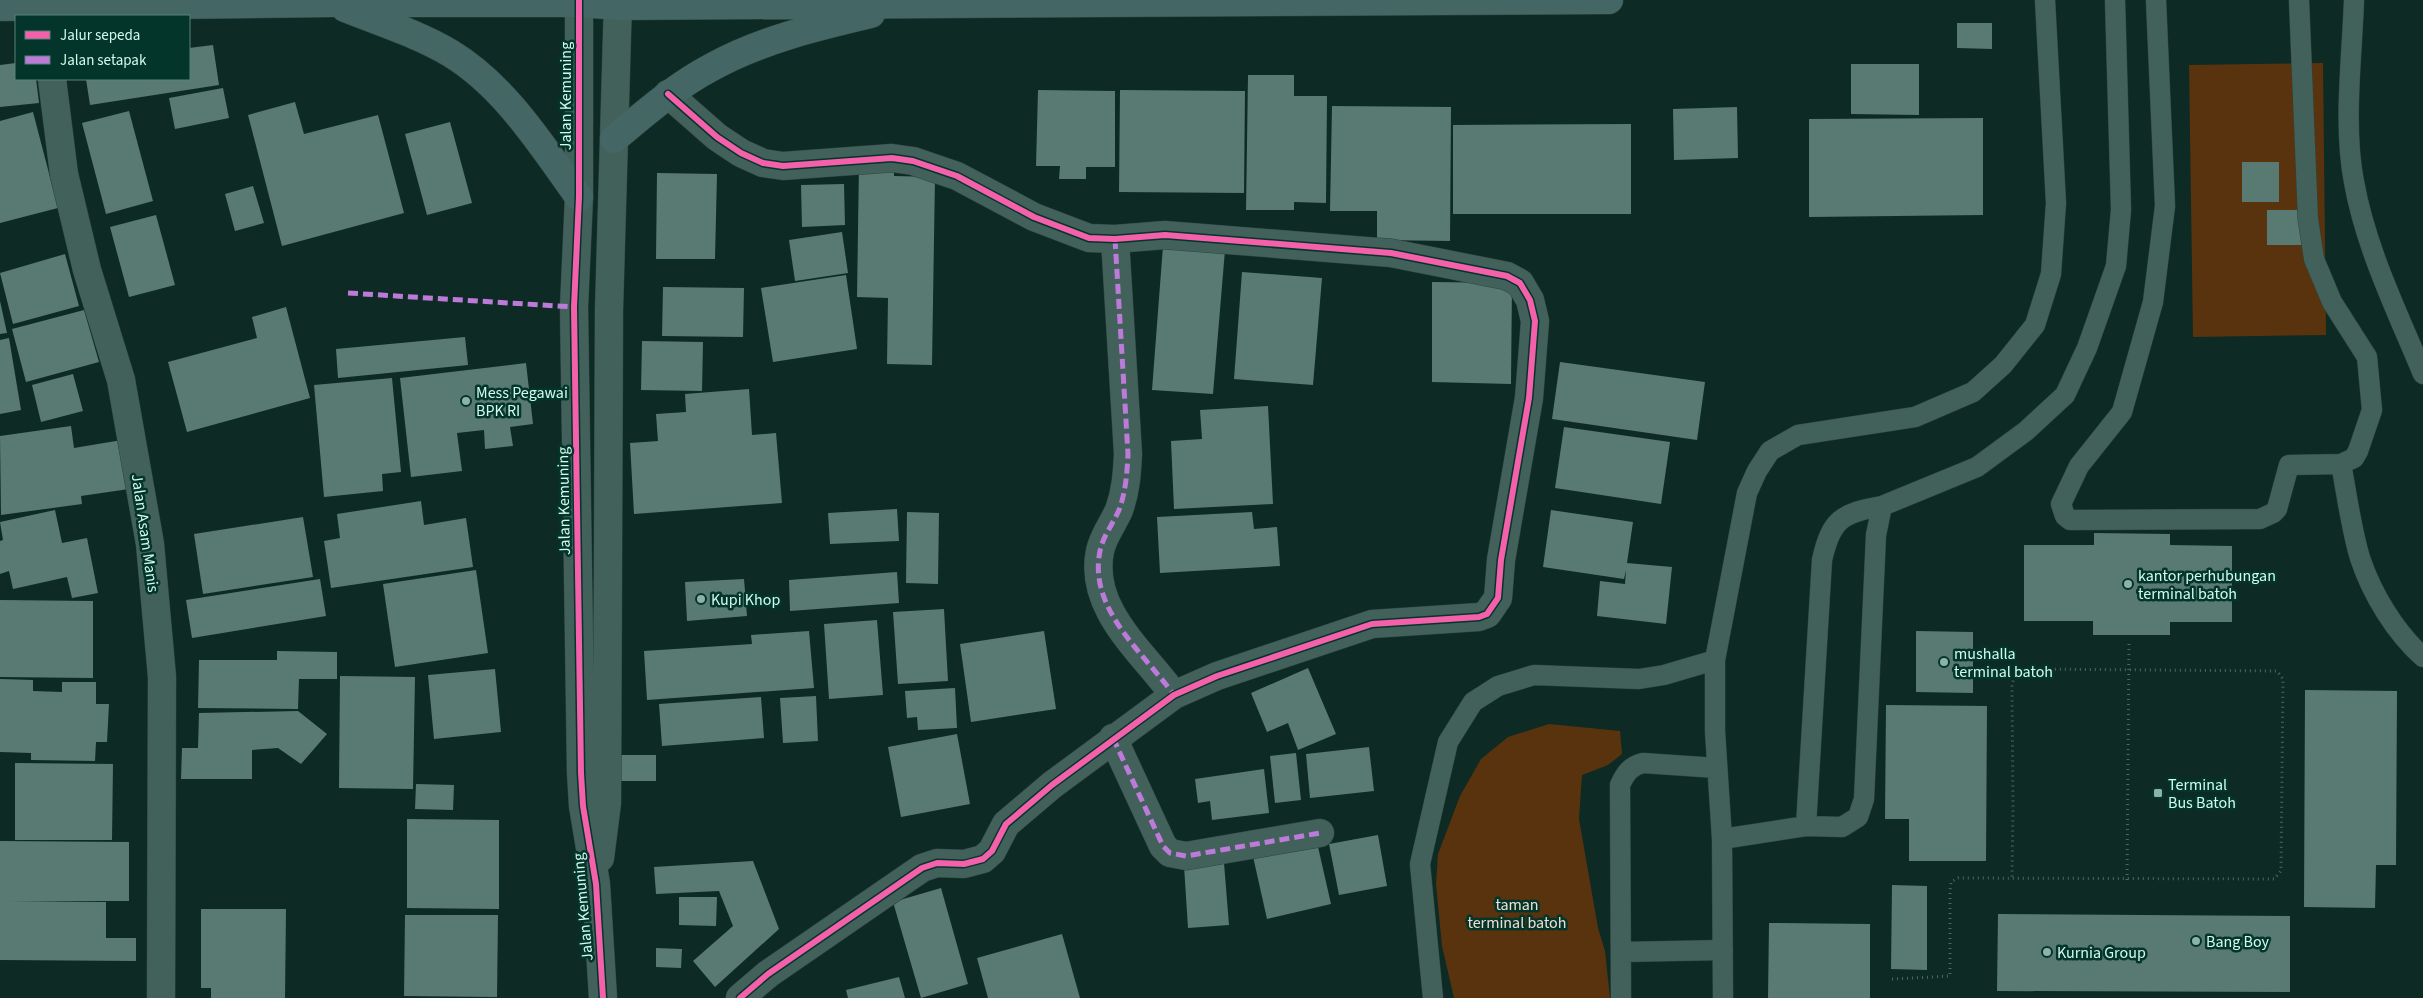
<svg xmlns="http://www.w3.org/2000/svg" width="2423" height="998" font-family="'Source Sans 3',sans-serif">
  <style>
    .park { fill: #59330d }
    .building { fill: #597a72 }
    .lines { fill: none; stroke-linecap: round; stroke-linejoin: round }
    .service-casing { stroke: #2f453f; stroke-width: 21 }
    .minor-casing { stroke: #2f453f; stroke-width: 29 }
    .tertiary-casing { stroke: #2f453f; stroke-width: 29 }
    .trunk-casing { stroke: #2f453f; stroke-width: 29 }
    .path { stroke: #4e6761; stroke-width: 3; stroke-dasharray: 1 4; stroke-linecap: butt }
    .service { stroke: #42615a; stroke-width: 20 }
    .minor { stroke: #42615a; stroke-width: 28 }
    .tertiary { stroke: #42615a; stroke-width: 28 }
    .trunk { stroke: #446664; stroke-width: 28 }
    .quiet { stroke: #bd7bd9; stroke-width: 5; stroke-dasharray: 10 5; stroke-linecap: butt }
    .cycleway-casing { stroke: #03352b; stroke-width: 9 }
    .cycleway { stroke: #f560ab; stroke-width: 6 }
    .poi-dot { fill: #8db2a7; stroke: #03352b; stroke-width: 2 }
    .labels { text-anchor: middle; stroke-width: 5; stroke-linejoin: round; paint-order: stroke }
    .street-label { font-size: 16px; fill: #d2fbee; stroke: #03352b }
    .poi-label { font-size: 16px; fill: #d2fbee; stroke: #03352b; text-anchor: start }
    .park-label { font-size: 16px; fill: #f3dfd2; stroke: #03352b }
  </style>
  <rect width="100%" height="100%" fill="#0e2a24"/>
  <!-- park -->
  <path class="park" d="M2323 63 2326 335 2193 337 2189 65Z
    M1549 724 1620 731 1622 754 1608 765 1582 775 1579 819 1598 928 1605 951 1610 998H1454L1442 946 1436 884 1438 854 1460 796 1481 759 1508 737Z"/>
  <!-- building -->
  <path class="building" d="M1957 23H1992V49L1957 48Z
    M213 45 219 85 90 105 86 79H189V48Z
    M16 63V79H36L39 103 0 107V65Z
    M1851 64H1919V115L1851 114Z
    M1248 75H1294V96H1327L1326 203 1294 202V210H1246Z
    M223 88 229 118 175 129 169 98Z
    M1038 90 1115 91V167H1086V179H1059L1060 166H1036Z
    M1120 90 1245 91 1244 193 1119 192Z
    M295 102 304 134 378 115 404 213 282 246 248 115Z
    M1332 106 1451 107 1450 241 1377 240V211H1330Z
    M1737 107 1738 158 1674 160 1673 109Z
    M129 111 153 201 106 214 82 123Z
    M33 112 58 208 0 223V121Z
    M1983 118V215L1809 217V119Z
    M450 122 472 203 427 215 405 134Z
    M1631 124V214H1453V125Z
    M2242 162H2279V202H2242Z
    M859 164H894V176L935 177 932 365 887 364 888 298 857 297Z
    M657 173 717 174 715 259H656Z
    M844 184 845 225 802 227 801 185Z
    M253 186 264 223 235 231 225 194Z
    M2267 210H2305V245H2267Z
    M156 215 175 285 129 297 110 227Z
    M842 232 848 273 795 281 789 240Z
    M1163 246 1225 250 1213 394 1152 390Z
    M65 254 79 306 13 324 0 273Z
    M1242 272 1322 278 1313 385 1234 379Z
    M846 275 857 349 773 362 761 288Z
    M1432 282 1512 283 1511 384 1432 382Z
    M663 287 744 288 743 337 662 336Z
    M0 301 7 333 0 334Z
    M286 307 310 398 187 432 168 362 257 338 252 317Z
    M84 310 99 362 26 382 12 329Z
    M465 337 468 365 338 378 336 349Z
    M9 338 21 410 0 414V340Z
    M642 341 703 342 702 391 641 390Z
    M1560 362 1705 382 1697 440 1552 419Z
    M526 363 533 424 510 427 513 446 485 449 484 430 457 433 462 471 411 477 400 378Z
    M73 374 83 411 41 422 32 385Z
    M392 378 401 472 382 474 383 491 324 497 314 385Z
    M749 389 752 435 776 433 782 503 634 514 630 443 658 441 656 414 686 412 685 394Z
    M1268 406 1273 504 1174 509 1171 441 1202 439 1200 410Z
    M71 426 74 448 122 440 129 489 81 496 82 504 1 515 0 436Z
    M1564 427 1670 442 1661 504 1555 488Z
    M421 501 424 525 466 518 473 567 331 588 324 541 340 538 337 514Z
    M897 509 899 541 830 544 828 513Z
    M55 510 62 543 87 538 98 593 72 598 67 577 13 589 9 571 0 574V541L3 540 0 522Z
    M1551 510 1633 522 1627 563 1672 567 1666 624 1597 616 1600 581 1625 584 1626 570 1624 579 1543 567Z
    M907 512 939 513 938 584 906 583Z
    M1252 512 1254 529 1277 527 1280 566 1160 573 1157 517Z
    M303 517 313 577 203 594 194 534Z
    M2094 533 2170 534V545L2232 546V622H2170V635H2093V621H2024V545H2094Z
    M476 570 488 653 395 667 383 584Z
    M897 572 899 603 790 611 789 580Z
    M320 579 326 616 192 638 186 600Z
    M744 579 747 616 687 621 685 582Z
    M0 600 93 601V678L0 677Z
    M944 609 948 681 898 684 893 612Z
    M877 620 883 695 829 699 824 624Z
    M809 631 814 688 647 700 644 651 752 644 751 635Z
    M1044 631 1056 709 971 722 960 644Z
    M1916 631 1973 632V693L1916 692Z
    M277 651 337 652V679H299L298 709 198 708 199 660H277Z
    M1308 668 1336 734 1298 750 1288 723 1267 732 1251 693Z
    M495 669 501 732 434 739 428 675Z
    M340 676 415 677 413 789 339 788Z
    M0 679 33 680V691L62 692V682H96V704H109L107 742H96L95 761 31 760V753L0 752Z
    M955 688 957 728 918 730 917 717 907 718 905 691Z
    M2305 690 2397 691 2396 865H2376L2375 908 2304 907Z
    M816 696 818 741 783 743 780 698Z
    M761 697 764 738 662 746 659 704Z
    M1886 705 1987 706 1986 861H1909V819H1885Z
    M298 711 327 734 301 764 278 748 252 750V779H181L182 748H198L199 713Z
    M957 734 970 804 901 817 888 747Z
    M1369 747 1374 791 1310 798 1306 754Z
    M1296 753 1301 800 1275 803 1270 756Z
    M621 755H656V781H621Z
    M15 763 113 764 112 840H15Z
    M1264 769 1269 813 1212 820 1210 801 1198 803 1195 779Z
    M416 784 454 785 453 810 415 809Z
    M407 819 499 820V909L407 908Z
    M1378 835 1387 886 1339 895 1329 844Z
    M1316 838 1331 904 1267 919 1252 852Z
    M0 841 129 842V901H10L106 902V938H136V961L0 960Z
    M753 861 779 929 715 987 693 961 733 926 719 891 656 894 654 867Z
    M1224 863 1229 925 1188 928 1184 866Z
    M1892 885 1927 886V970L1891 969Z
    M941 888 968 984 921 998 893 902Z
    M679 897H717L716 926 679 925Z
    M201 909H286L285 998H211V988H201Z
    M1998 914 2290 916V992L1997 991Z
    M405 915H498L497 997 404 996Z
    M1769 923 1870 924V998H1768Z
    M1062 934 1080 998H988L977 958Z
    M656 948 682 949 681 968 656 967Z
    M899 977 905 998H848L846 990Z"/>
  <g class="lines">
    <defs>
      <path id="service" d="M2156 0 2165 206 2153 302 2122 412 2079 466 2061 504 2065 516 2070 520 2260 519 2273 513 2277 509 2289 465 2341 464 2354 458 2358 451 2372 410 2367 357 2332 302 2314 259 2308 219 2299 0
        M2354 0C2352 58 2343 125 2354 182 2366 249 2397 311 2423 374
        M2341 464C2347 495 2351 528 2360 558 2372 594 2395 632 2423 657
        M1715 660V731L1722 839 1723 998
        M1806 826 1822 560C1831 520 1841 513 1882 506
        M1722 839 1806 826 1842 827 1858 817 1864 799 1876 535 1882 506 1977 467 2026 431 2065 395 2087 348 2116 266 2121 210 2115 0
        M1621 952 1723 950
        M1433 998 1420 864 1448 742 1473 702 1498 686 1534 675 1639 679 1664 675 1715 660 1747 493 1757 471 1770 451 1798 435 1915 417 1973 392 2003 365 2035 325 2051 274 2056 203 2045 0
        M1621 998 1620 785C1625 774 1630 766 1643 763L1717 768"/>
      <path id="minor" d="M52 79 64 174 87 270 121 380 150 544 162 677 161 998
        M668 94 717 137 741 153 763 163 783 166 892 158 913 161 957 176 1034 217 1089 238 1115 239 1165 235 1391 253 1507 276 1520 283 1530 300 1535 321 1529 398 1501 560 1498 598 1487 614 1479 617 1372 624 1217 676 1174 695 1052 785 1006 824 992 851 983 859 964 864 937 863 922 868 768 974 740 998
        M1115 239 1128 454C1127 473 1126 491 1119 510 1113 524 1103 536 1100 551 1088 609 1143 652 1174 695
        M1113 738 1163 846 1170 853 1186 856 1320 833"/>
      <path id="tertiary" d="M579 0V197L574 307 581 773 583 806 596 884 603 998
        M600 858 607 803 609 310 618 0"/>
      <path id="trunk" d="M0 7 332 3H579L618 6 1609 0
        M345 8C380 22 418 34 450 53 505 86 542 146 579 197
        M614 139C645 113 676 86 712 67 761 40 816 27 871 14"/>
    </defs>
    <!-- service casing -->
    <use href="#service" class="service-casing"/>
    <!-- minor casing -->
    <use href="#minor" class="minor-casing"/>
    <!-- tertiary casing -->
    <use href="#tertiary" class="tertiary-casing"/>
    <!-- trunk casing -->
    <use href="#trunk" class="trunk-casing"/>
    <!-- path -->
    <path class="path" d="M2127 880 2129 641
      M1892 979 1950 976V891L1951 882 1958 878 2274 879 2281 871 2283 679 2277 671 2028 669 2016 671 2012 685 2013 806 2012 877"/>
    <!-- service -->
    <use href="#service" class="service"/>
    <!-- minor -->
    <use href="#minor" class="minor"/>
    <!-- tertiary -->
    <use href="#tertiary" class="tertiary"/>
    <!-- trunk -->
    <use href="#trunk" class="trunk"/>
    <!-- quiet -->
    <path class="quiet" d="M1115 239 1128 454C1127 473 1126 491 1119 510 1113 524 1103 536 1100 551 1088 609 1143 652 1174 695
      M348 293 574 307
      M1113 738 1163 846 1170 853 1186 856 1320 833"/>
    <defs>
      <path id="cycleway" d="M579 0V197L574 307 581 773 583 806 596 884 603 998
        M668 94 717 137 741 153 763 163 783 166 892 158 913 161 957 176 1034 217 1089 238 1115 239 1165 235 1391 253 1507 276 1520 283 1530 300 1535 321 1529 398 1501 560 1498 598 1487 614 1479 617 1372 624 1217 676 1174 695 1052 785 1006 824 992 851 983 859 964 864 937 863 922 868 768 974 740 998"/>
    </defs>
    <!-- cycleway casing -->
    <use href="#cycleway" class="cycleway-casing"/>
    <!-- cycleway -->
    <use href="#cycleway" class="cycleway"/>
  </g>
  <!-- markers -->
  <g class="poi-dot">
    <circle cx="466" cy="401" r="5"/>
    <circle cx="2128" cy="584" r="5"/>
    <circle cx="701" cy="599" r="5"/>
    <circle cx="1944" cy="662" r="5"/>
    <rect x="2153" y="788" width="10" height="10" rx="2.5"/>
    <circle cx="2196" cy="941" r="5"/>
    <circle cx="2047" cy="952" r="5"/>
  </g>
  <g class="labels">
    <!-- street labels -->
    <g class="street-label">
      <text transform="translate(565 96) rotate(-90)" y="6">Jalan Kemuning</text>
      <text transform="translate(563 501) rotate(-91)" y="6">Jalan Kemuning</text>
      <text transform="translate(146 533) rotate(82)" y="6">Jalan Asam Manis</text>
      <text transform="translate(582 907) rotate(-95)" y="6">Jalan Kemuning</text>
    </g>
    <!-- poi labels -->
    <g class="poi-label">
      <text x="476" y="398">Mess Pegawai<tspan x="476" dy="18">BPK RI</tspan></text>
      <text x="2138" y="581">kantor perhubungan<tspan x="2138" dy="18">terminal batoh</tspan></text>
      <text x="711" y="605">Kupi Khop</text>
      <text x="1954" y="659">mushalla<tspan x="1954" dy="18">terminal batoh</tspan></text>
      <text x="2168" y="790">Terminal<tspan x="2168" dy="18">Bus Batoh</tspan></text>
      <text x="2206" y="947">Bang Boy</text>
      <text x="2057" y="958">Kurnia Group</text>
    </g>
    <!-- park labels -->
    <g class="park-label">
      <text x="1517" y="910">taman<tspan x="1517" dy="18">terminal batoh</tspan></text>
    </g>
  </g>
  <!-- legend -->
  <rect x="15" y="15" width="175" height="65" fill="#03352b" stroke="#568479"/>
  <rect x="25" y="31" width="25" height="8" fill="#f560ab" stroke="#568479"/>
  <text x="60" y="40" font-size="15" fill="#d2fbee">Jalur sepeda</text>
  <rect x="25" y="56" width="25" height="8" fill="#bd7bd9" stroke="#568479"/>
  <text x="60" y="65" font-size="15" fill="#d2fbee">Jalan setapak</text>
</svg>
